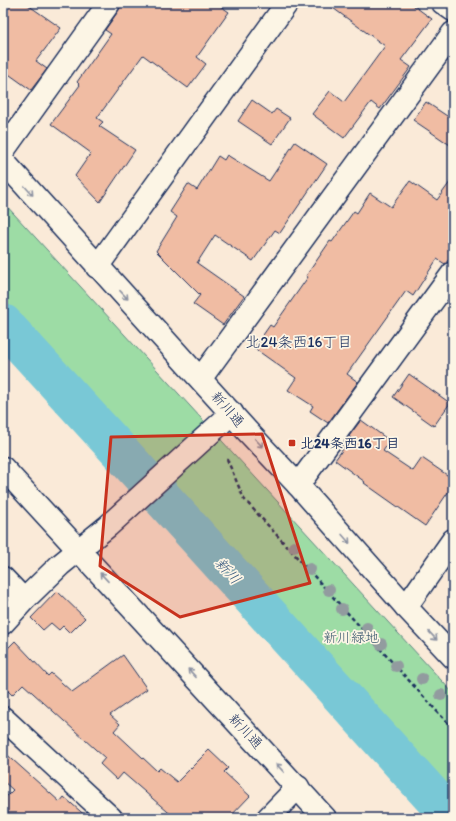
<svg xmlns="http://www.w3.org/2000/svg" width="456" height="821" font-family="Itim,'Klee One',sans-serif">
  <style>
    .green { fill: #9ddca5; stroke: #5c8682 }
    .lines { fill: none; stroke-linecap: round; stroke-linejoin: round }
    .river { stroke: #79c8d6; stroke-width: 40 }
    .building { fill: #f0bca3; stroke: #1b2f5e }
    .street-casing { stroke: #1b2f5e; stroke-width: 25 }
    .secondary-casing { stroke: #1b2f5e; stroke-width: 25 }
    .path { stroke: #1b2f5e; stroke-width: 2.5; stroke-dasharray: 4 3; stroke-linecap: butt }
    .street { stroke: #fcf5e5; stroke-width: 22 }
    .secondary { stroke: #fcf5e5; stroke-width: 22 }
    .tree { fill: #929b9f }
    .oneway { stroke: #8c92a2 }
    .marked { fill: #c8321e; fill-opacity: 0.2; stroke: #c8321e; stroke-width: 3; stroke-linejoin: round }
    .poi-dot { fill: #c8321e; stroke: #fcf5e5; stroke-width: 1.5 }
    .labels { text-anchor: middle; stroke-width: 3.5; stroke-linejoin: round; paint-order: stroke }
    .street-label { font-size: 14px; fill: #1b2f5e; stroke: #fcf5e5 }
    .poi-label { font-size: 14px; font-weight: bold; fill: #1b2f5e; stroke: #fcf5e5; text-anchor: start }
    .park-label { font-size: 14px; fill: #3c5a70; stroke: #fcf5e5 }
    .neighbourhood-label { font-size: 15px; fill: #1b2f5e; stroke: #fcf5e5 }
    .water-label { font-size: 15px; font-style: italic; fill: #32557c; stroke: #fcf5e5 }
  </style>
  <rect width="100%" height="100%" fill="#faead8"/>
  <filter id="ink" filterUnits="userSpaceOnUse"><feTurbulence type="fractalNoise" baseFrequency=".025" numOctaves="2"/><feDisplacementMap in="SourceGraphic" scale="8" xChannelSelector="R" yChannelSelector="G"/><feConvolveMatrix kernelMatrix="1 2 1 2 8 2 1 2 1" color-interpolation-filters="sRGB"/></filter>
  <g filter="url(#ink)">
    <!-- green -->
    <path class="green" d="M3 202 453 693V802L3 310Z"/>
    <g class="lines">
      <!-- river -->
      <path class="river" d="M3 324 126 458 452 818"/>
    </g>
    <!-- building -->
    <path class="building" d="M3 3H25L61 28 36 61 47 69 31 90 3 70Z
      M121 3H216L229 12 197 57 206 64 188 88 143 55 97 118 103 122 99 126 135 150 100 202 75 176 91 153 51 124 80 85 77 82 111 34 105 30 119 10Z
      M326 3H410L432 19 401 60 411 67 380 109 371 102 344 138 312 114 330 91 344 102 385 46Z
      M252 100 272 114 276 109 290 118 272 144 238 121Z
      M426 102 453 120V147L413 120Z
      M295 142 327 164 280 233 275 230 253 261 215 235 197 263 244 296 223 325 193 304 200 295 156 251 177 217 170 212 188 184 197 190 218 156 224 160 227 155 269 181Z
      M453 178V254L445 264 437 259 413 296 406 291 347 374 358 382 328 423 310 411 313 406 288 390 296 378 254 348 270 325 273 327 308 277 306 276 330 241 332 242 354 211 357 213 370 193 391 207 410 181 437 200Z
      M409 374 450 403 434 426 393 397Z
      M361 420 390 441 383 451 413 471 422 458 453 479V485L425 526 364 483 365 482 335 460 351 438 349 436Z
      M57 591 85 618 70 633 63 626 59 630 51 623 43 630 31 618Z
      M15 641 48 676 51 673 72 692 123 655 147 689 110 715 120 724 114 731 157 771 160 768 177 782 209 750 228 768 224 772 250 796 229 818H175L123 773 117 780 100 764 105 758 23 684 12 695 3 686V653Z
      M3 751 60 802 64 797 88 818H3V800L13 790 3 781Z"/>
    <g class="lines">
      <defs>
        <path id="street" d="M443 3 453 10
          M3 151 109 3
          M201 378 453 33
          M298 485 453 273
          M3 578 24 600
          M406 607 453 540
          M3 623 24 600 60 565 108 526 232 413
          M3 718 111 818
          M268 818 298 787"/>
        <path id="secondary" d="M3 161 248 432 298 485 406 607 453 657
          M97 267 287 3
          M3 468 325 818"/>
      </defs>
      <!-- street casing -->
      <use href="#street" class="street-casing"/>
      <!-- secondary casing -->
      <use href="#secondary" class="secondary-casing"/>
      <!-- path -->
      <path class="path" d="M227 459 244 499 453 729"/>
      <!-- street -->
      <use href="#street" class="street"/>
      <!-- secondary -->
      <use href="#secondary" class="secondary"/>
    </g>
    <!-- trees -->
    <g class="tree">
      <circle cx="294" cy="547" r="6"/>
      <circle cx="310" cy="569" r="6"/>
      <circle cx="329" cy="590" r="6"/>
      <circle cx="342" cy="609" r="6"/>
      <circle cx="367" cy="628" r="6"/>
      <circle cx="381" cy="644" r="6"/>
      <circle cx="396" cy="666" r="6"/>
      <circle cx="422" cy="679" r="6"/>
      <circle cx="441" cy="695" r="6"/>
    </g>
    <!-- one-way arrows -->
    <defs><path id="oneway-shaft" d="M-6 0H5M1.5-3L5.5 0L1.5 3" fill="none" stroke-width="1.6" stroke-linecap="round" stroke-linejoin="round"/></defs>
    <g class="oneway">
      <use href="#oneway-shaft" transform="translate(29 191) rotate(48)"/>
      <use href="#oneway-shaft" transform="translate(124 295) rotate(47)"/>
      <use href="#oneway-shaft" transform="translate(259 443) rotate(46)"/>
      <use href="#oneway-shaft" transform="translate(346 539) rotate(49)"/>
      <use href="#oneway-shaft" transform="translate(104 577) rotate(-133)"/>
      <use href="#oneway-shaft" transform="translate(433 636) rotate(47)"/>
      <use href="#oneway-shaft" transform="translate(192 673) rotate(-133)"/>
      <use href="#oneway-shaft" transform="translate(280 768) rotate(-133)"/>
    </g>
  </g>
  <!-- marked area -->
  <path class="marked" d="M262 434 310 583 180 617 100 566 111 437Z"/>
  <!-- markers -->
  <rect class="poi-dot" x="288" y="439" width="8" height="8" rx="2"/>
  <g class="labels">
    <!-- street labels -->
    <g class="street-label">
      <text transform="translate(228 409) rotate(49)" y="5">新川通</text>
      <text transform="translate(246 731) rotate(47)" y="5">新川通</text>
    </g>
    <!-- poi labels -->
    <g class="poi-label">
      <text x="300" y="448">北24条西16丁目</text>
    </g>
    <!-- park labels -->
    <g class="park-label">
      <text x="351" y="642">新川緑地</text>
    </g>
    <!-- neighbourhood labels -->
    <g class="neighbourhood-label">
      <text x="299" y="347">北24条西16丁目</text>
    </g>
    <!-- water labels -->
    <g class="water-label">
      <text transform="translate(228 571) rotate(48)" y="5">新川</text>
    </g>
  </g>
  <!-- margin -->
  <rect width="456" height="821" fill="none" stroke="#fcf5e5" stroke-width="16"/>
  <rect x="8" y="8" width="440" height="805" fill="none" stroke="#1b2f5e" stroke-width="1.5" filter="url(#ink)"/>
</svg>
